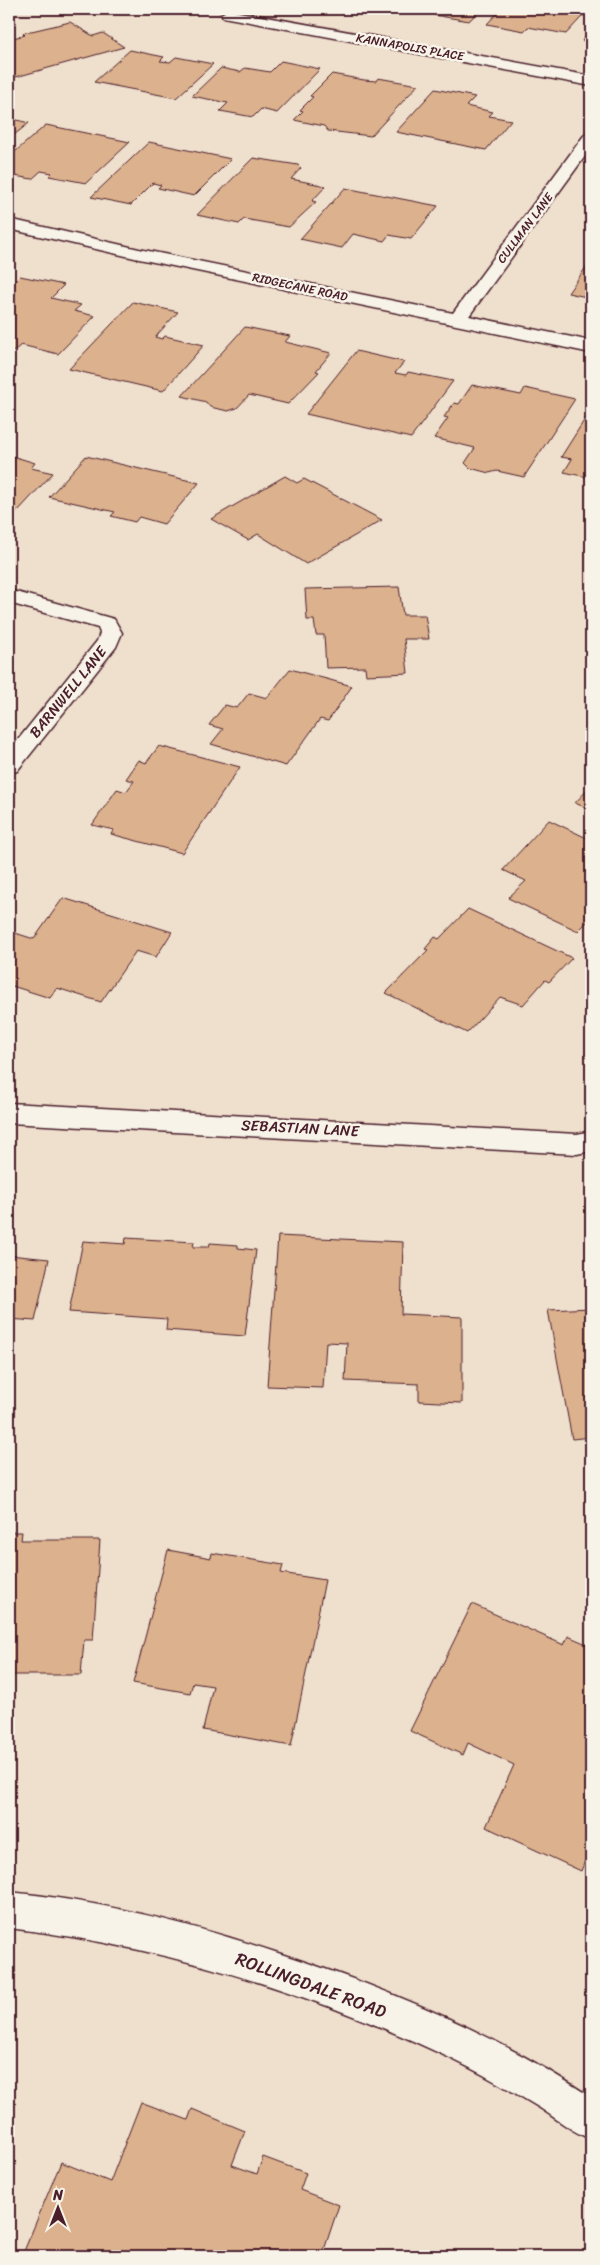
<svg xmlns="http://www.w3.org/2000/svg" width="600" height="2265" font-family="Sriracha,sans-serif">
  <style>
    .building { fill: #dcb18d; stroke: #4a1f2b }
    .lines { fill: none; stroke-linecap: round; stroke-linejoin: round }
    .street-casing { stroke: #4a1f2b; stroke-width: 3 }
    .street { fill: #f7f3e8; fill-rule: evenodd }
    .labels { text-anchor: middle; stroke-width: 5; stroke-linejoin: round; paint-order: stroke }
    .far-street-label { font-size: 12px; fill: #4a1f2b; stroke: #f7f3e8 }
    .street-label { font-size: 15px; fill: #4a1f2b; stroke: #f7f3e8 }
    .near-street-label { font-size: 18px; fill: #4a1f2b; stroke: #f7f3e8 }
  </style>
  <rect width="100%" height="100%" fill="#efdfcd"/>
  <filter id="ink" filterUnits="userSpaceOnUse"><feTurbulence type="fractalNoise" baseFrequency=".02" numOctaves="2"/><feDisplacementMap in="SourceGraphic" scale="10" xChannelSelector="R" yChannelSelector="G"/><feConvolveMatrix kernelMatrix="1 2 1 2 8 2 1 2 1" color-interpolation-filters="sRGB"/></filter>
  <g filter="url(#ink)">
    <!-- building -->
    <path class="building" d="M439 9H481L469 21 434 15Z
      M501 9H589L566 34 528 27 524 31 487 24Z
      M70 22 93 36 103 33 124 47 16 77 9 72V39L25 35 23 33Z
      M591 29V42L582 41Z
      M130 50 164 57 160 61 170 62 176 57 213 64 176 98 94 82Z
      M281 61 320 69 277 113 261 109 253 117 220 111 228 103 192 96 221 68 240 72 245 68 270 72Z
      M332 74 364 80 376 81 378 78 418 85 371 136 328 131 324 126 294 120 303 111 300 110 313 97 310 96Z
      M435 89 475 97 466 106 493 112 489 116 511 120 486 150 396 132Z
      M9 118 29 123 9 139Z
      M46 125 130 142 86 183 49 176 52 173 41 171 32 179 9 175V157Z
      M149 142 231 159 194 196 158 188 161 185 153 183 131 205 91 197Z
      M253 158 298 165 301 168 291 179 326 186 312 201 316 202 289 227 244 219 239 224 197 215Z
      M345 188 438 206 411 239 389 235 384 241 353 234 342 248 300 239Z
      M589 263H591V298L568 293Z
      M20 276 64 285 51 298 81 305 74 311 95 316 58 354 21 345 9 355V287Z
      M133 302 178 312 155 337 162 339 165 336 204 345 163 391 69 369Z
      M245 327 290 336 285 342 331 353 316 371 319 372 288 404 249 395 237 408 228 411 210 407 206 402 182 396Z
      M356 351 404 362 395 373 406 375 408 372 453 381 411 438 306 414Z
      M472 385 521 395 525 388 575 399 524 477 497 471 489 473 470 468 465 463 475 448 434 438 448 418 444 417 454 403 459 404Z
      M590 411H591V478L564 472 572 459 561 457Z
      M9 455 35 463 31 468 53 473 17 512 9 510Z
      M86 456 199 483 164 524 139 517 135 522 111 516 115 512 49 497Z
      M285 476 297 483 304 479 382 520 306 564 258 534 248 540 211 519Z
      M399 587 403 615H425L429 639H404L408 673 366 675 365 667 326 668 324 635H316L314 620H307L305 589Z
      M290 669 352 686 328 721 320 719 286 766 211 744 223 729 209 725 225 705 237 708 249 693 267 698Z
      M159 746 240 767 182 853 111 834 114 830 92 825 117 789 126 792 134 781 126 779 139 760 146 763Z
      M591 786V815L585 813 589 809 575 803Z
      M549 820 591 840V918L578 931 508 898 526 881 503 870Z
      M63 898 172 932 156 957 136 951 101 1002 57 988 50 998 9 985V931L34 939Z
      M468 909 572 958 549 982 545 980 523 1005 500 997 467 1033 386 993 428 950 425 949 435 937 439 939Z
      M278 1236 403 1242 401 1314 462 1317V1403L419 1401V1384L345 1381 347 1343 326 1342 323 1388 267 1386Z
      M126 1238 194 1242 193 1247H209L210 1243 238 1245V1248L256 1250 245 1336 166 1330 167 1319 69 1312 83 1241 125 1244Z
      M9 1255 49 1259 35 1321 9 1319Z
      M591 1308V1437L572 1439 548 1310Z
      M9 1532H22L21 1540H100L93 1640H84L81 1675H9Z
      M168 1550 211 1558 212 1553 283 1565 281 1573 325 1580 291 1746 203 1730 213 1686 193 1683 190 1693 133 1683Z
      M472 1604 564 1645 568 1636 591 1646V1846L581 1871 486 1827 514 1765 468 1743 463 1755 410 1731Z
      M141 2102 188 2120 192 2109 245 2131 232 2165 257 2174 263 2157 306 2173 300 2190 339 2205 322 2256H22L61 2162 110 2182Z"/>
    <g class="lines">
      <defs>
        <path id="street" d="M228 10 591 76V86L223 17 221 14Z
          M591 132V148L469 316 591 341V353L139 259 9 229V219L139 249 453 313 585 134Z
          M9 590 114 619 122 633 116 647 17 771 9 774V751L97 641 100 633 98 628 9 603Z
          M9 1103 577 1134 591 1131V1151L577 1154 9 1123Z
          M9 1892C103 1901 192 1924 281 1954 389 1989 496 2034 591 2097V2139C572 2132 557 2119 540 2108 511 2090 481 2073 450 2058 311 1992 162 1946 9 1928Z"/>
      </defs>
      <!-- street casing -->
      <use href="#street" class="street-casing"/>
      <!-- street -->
      <use href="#street" class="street"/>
    </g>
  </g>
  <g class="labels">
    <!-- far-street labels -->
    <g class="far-street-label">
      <text transform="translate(410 47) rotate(10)" y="4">KANNAPOLIS PLACE</text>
      <text transform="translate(525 228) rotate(-53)" y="4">CULLMAN LANE</text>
      <text transform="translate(300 287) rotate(12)" y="4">RIDGECANE ROAD</text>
    </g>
    <!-- street labels -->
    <g class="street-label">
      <text transform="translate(68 692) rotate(-51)" y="5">BARNWELL LANE</text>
      <text transform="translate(300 1128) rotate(3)" y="5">SEBASTIAN LANE</text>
    </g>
    <!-- near-street labels -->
    <g class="near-street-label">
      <text transform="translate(311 1985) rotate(20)" y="6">ROLLINGDALE ROAD</text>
    </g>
  </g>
  <!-- margin -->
  <rect width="600" height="2265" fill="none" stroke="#f7f3e8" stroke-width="30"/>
  <rect x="15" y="15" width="570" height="2235" fill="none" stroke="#4a1f2b" stroke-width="2" filter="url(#ink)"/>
  <!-- north arrow -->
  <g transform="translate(58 2208)" stroke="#f7f3e8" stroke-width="4" paint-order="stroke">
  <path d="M0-4L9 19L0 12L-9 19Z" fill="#4a1f2b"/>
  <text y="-8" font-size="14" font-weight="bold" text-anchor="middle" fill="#4a1f2b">N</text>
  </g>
</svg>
